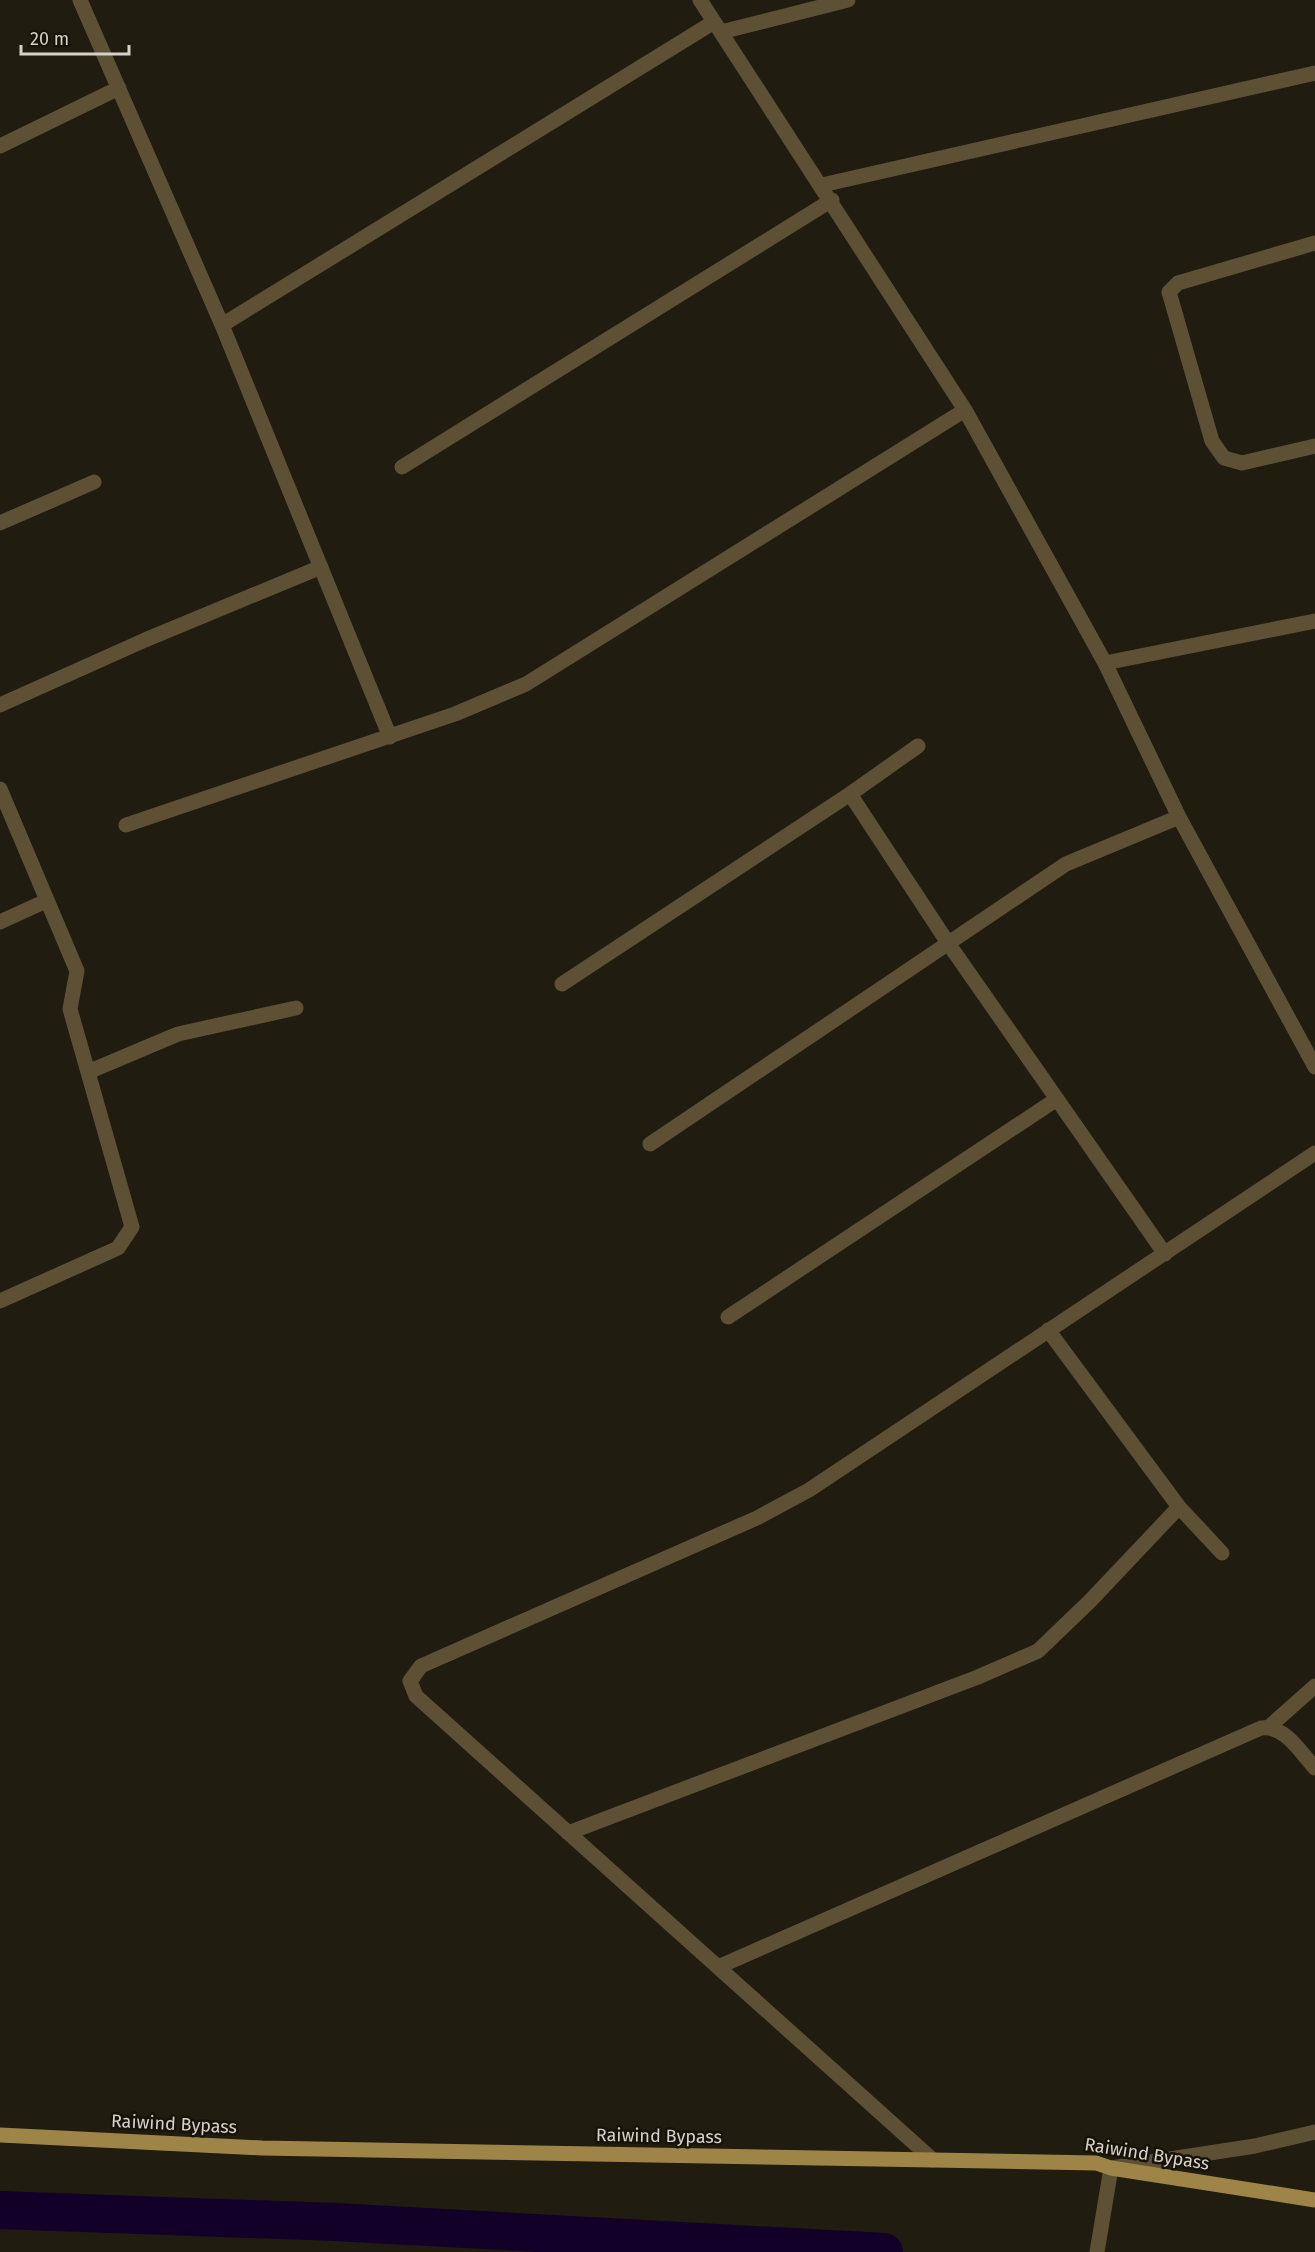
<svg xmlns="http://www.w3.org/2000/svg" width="1315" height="2252" font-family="'Fira Sans',sans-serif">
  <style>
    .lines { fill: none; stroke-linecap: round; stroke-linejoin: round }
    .canal { stroke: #120028; stroke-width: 38 }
    .minor { stroke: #5d5034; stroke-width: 15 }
    .major { stroke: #9f8447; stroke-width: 15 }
    .labels { text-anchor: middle; stroke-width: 5; stroke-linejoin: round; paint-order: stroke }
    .street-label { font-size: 18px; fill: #d5d1ca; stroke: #181308 }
  </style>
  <rect width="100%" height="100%" fill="#211c10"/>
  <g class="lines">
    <!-- canal -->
    <path class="canal" d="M0 2210 335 2222 884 2252"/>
    <!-- minor -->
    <path class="minor" d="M80 0 222 325 390 737
      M700 0 965 410 1105 663 1179 817 1315 1067
      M721 32 848 0
      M0 146 119 88
      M822 185 1315 73
      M1315 243 1178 283 1169 292 1212 441 1224 458 1242 463 1315 446
      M222 325 714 22
      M402 467 832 200
      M0 523 94 482
      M1105 663 1315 621
      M0 705 145 640 321 567
      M0 789 77 971 70 1009 132 1227 118 1248 0 1301
      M850 794 948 943 1165 1254
      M126 825 455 714 526 684 965 410
      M0 922 46 901
      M562 984 850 794 918 746
      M88 1072 178 1034 296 1008
      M650 1144 1066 864 1179 817
      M728 1317 1057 1099
      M1048 1330 1179 1507 1222 1553
      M1270 1726 1315 1686
      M568 1833 978 1677 1038 1651 1090 1601 1179 1507
      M718 1967 1261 1728C1285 1725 1300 1752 1315 1768
      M933 2160 416 1696 410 1681 421 1666 757 1518 809 1490 1315 1153
      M1097 2252 1111 2168 1255 2146 1315 2132"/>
    <!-- major -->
    <path class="major" d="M0 2135 262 2148 1096 2163 1111 2168 1315 2200"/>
  </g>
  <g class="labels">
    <!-- street labels -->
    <g class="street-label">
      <text transform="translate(174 2124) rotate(3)" y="6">Raiwind Bypass</text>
      <text transform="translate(659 2136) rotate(1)" y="6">Raiwind Bypass</text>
      <text transform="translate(1147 2154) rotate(9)" y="6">Raiwind Bypass</text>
    </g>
  </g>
  <!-- scale -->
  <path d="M21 45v9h108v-9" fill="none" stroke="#d5d1ca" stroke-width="3"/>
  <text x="30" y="45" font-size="18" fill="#d5d1ca" stroke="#181308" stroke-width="4.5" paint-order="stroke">20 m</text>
</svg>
